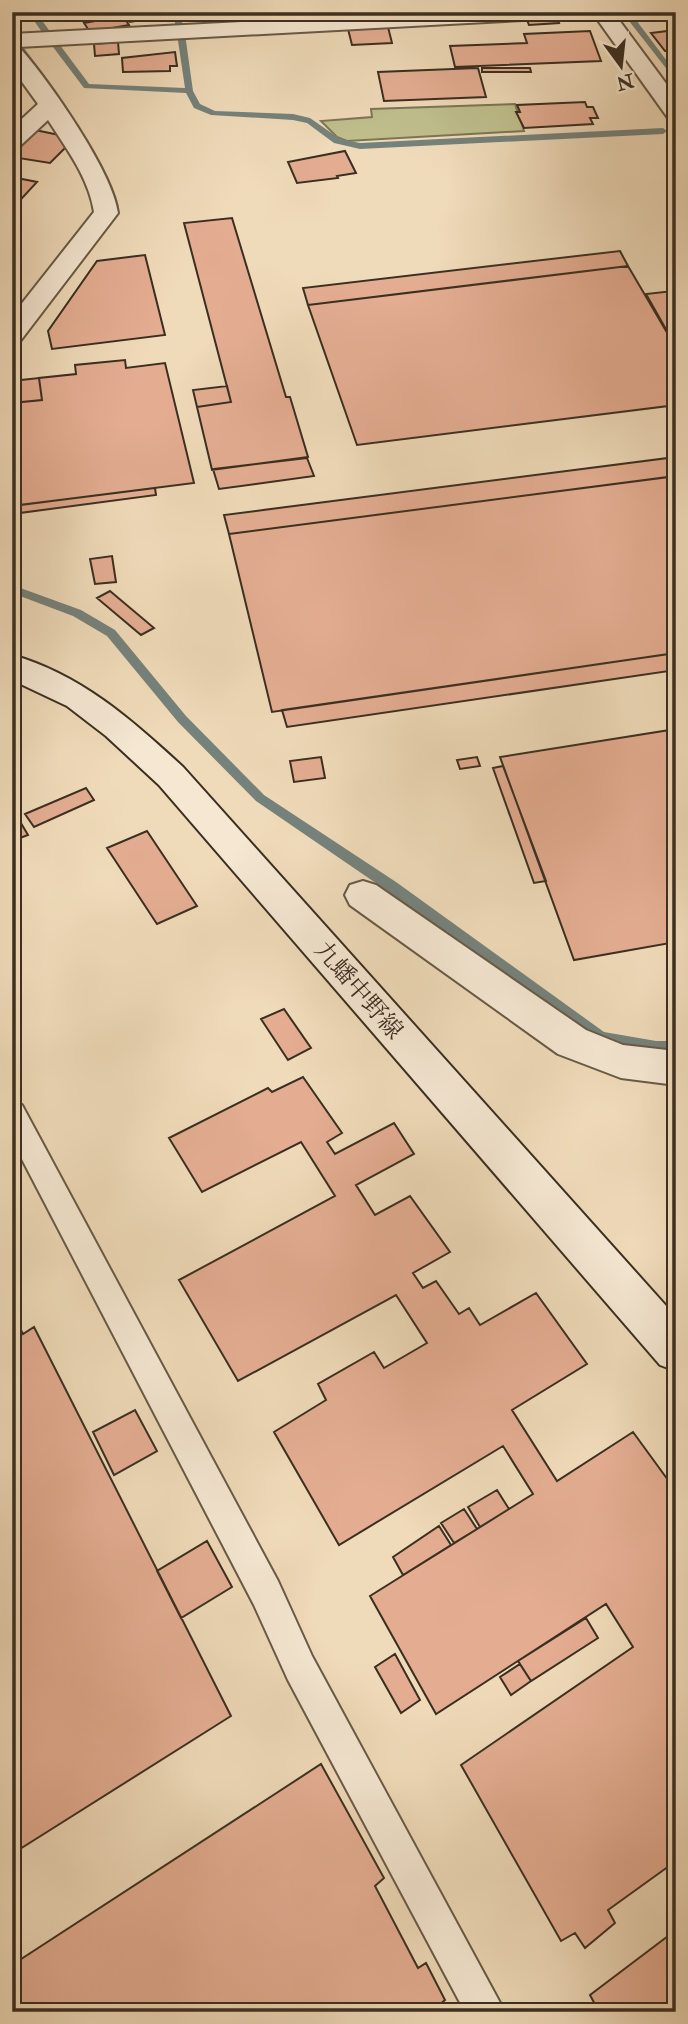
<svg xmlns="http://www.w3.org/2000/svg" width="688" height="2024" font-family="'IM FELL Double Pica','Noto Serif JP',serif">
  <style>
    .green { fill: #bebe8c; stroke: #7c7656; stroke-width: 2 }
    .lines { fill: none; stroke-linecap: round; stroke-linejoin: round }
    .stream { fill: #75827c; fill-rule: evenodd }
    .building { fill: #e4ad92; stroke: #3b2f21; stroke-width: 2 }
    .service-casing { stroke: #685a47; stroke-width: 4 }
    .minor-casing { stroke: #685a47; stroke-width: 4 }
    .secondary-casing { stroke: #3b2f21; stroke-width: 4 }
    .service { fill: #f5e7d2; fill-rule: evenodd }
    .minor { fill: #f5e7d2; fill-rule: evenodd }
    .secondary { fill: #f5e7d2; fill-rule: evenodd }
    .labels { text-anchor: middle; stroke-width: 5; stroke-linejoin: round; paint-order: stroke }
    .street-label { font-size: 24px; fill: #3b2f21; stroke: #f5e7d2 }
  </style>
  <rect width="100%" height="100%" fill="#efdab9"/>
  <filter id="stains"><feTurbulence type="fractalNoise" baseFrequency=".00286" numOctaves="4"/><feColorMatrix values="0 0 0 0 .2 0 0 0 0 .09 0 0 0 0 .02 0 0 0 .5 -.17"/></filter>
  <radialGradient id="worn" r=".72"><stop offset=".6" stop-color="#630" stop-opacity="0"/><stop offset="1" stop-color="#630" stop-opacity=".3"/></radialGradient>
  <!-- green -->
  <path class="green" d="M515 104 524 131 347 141 337 137 321 121 372 117 371 109Z"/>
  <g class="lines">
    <!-- stream -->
    <path class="stream" d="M28 12H36L51 33 50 35H44Z
      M173 12H181L183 30 176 28Z
      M622 12H630L676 73V81Z
      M12 32 45 76 44 78H38L12 40Z
      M181 32 185 34 193 91 200 104 215 111 293 114 310 118 340 139 360 143 663 128 667 131 663 134 360 149 334 143 307 123 293 120 211 115 194 108 186 93 84 88 50 43 57 41 89 84 185 88 177 34Z
      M12 585 81 610 115 630 186 716 264 795 396 882 604 1032 656 1041H676V1053H656L596 1041 386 890 256 801 178 722 107 636 73 616 12 593Z"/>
  </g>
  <!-- building -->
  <path class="building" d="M53 12H119L121 16 84 22 77 14 55 16Z
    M124 12H148L152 18 130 22Z
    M123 16 129 25 90 32 84 23Z
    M557 18 559 23 529 25 527 20Z
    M388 27 392 43 352 45 348 29Z
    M676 30V50L665 51 651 33Z
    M590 31 601 61 455 67 450 46 527 43 524 34Z
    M118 42 119 54 95 56 94 44Z
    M175 52 177 66H170V71L123 72 122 58Z
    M478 68 486 97 384 101 378 72Z
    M482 68H530L531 72H482Z
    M585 102 587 107H593L598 118H590L593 124 524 128 516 112H520L517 105Z
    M35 130 64 136 62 141 69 144 50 163 12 157V152Z
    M345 151 356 173 337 176 338 178 297 183 288 162Z
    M12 177 37 182 12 209Z
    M232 218 286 397H290L308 457 212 470 197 407 231 402 184 223Z
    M620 251 628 266 308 305 303 288Z
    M145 255 165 335 52 349 48 331 97 261Z
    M628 266 676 348V405L357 445 308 305Z
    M673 291 676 295V347L646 294Z
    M125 360 126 368 165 363 194 483 12 506V403L42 400 39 378 76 374 75 365Z
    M39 378 42 400 12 403V381Z
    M227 386 231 402 197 407 193 390Z
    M676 457V476L229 534 224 515Z
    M307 458 314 476 219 489 213 469Z
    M676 476V653L272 712 229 534Z
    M155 488 156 495 12 514V506Z
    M112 556 116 582 95 584 90 559Z
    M110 591 154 628 141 635 97 598Z
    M676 653V670L287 727 282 710Z
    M676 729V942L574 960 500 757Z
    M321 757 325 778 294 782 290 761Z
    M477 757 480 766 460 769 457 760Z
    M503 766 546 881 534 883 493 768Z
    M86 788 94 800 34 827 25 814Z
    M12 808 28 835 12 841Z
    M147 831 197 906 157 924 107 848Z
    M284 1009 311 1048 288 1060 261 1019Z
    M303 1077 342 1133 327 1142 335 1154 394 1123 414 1154 356 1185 375 1215 410 1196 450 1252 413 1273 423 1288 436 1281 459 1314 469 1308 480 1325 536 1293 587 1364 512 1410 557 1481 633 1432 668 1480 676 1476V1861L608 1910 615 1923 585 1948 575 1933 561 1941 461 1765 633 1647 606 1604 436 1714 370 1596 533 1494 503 1446 339 1545 274 1432 326 1400 318 1384 374 1352 384 1368 427 1343 396 1295 238 1381 179 1280 335 1196 301 1142 202 1192 169 1138 268 1088 272 1092Z
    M15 1319 23 1334 34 1327 231 1716 12 1854V1321Z
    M135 1410 157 1451 114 1475 93 1432Z
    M497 1490 509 1509 480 1527 468 1507Z
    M464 1509 477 1529 454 1543 441 1523Z
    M439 1526 451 1545 403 1575 393 1557Z
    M207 1541 232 1587 181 1618 157 1571Z
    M586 1618 598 1638 531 1681 518 1661Z
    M395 1654 420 1700 401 1713 375 1667Z
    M520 1664 531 1681 511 1695 500 1677Z
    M321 1764 384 1878 375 1886 418 1968 426 1963 445 2000 439 2005 443 2012H12V1965Z
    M676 1930V2012H599L590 1995Z"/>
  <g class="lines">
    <defs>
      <path id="service" d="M12 1101 22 1105 278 1581 312 1656 505 2012H465L288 1680 254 1605 12 1140Z"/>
      <path id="minor" d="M435 12H571L568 16 561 18 19 47C48 79 113 172 118 213L21 340 12 342V316L94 212C89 178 66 148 48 120L20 146 12 148V128L38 104 12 68V34Z
        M592 12H613L676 97V120L668 118Z
        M363 881 376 885 586 1030 623 1045 676 1051V1085L621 1078 558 1054 350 905 345 895 350 885Z"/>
      <path id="secondary" d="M12 655C80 674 132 720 183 767L676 1317V1371L660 1365 159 785 106 736 67 706 12 680Z"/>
    </defs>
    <!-- service casing -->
    <use href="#service" class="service-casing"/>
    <!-- minor casing -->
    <use href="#minor" class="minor-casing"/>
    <!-- secondary casing -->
    <use href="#secondary" class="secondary-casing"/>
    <!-- service -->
    <use href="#service" class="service"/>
    <!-- minor -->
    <use href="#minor" class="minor"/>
    <!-- secondary -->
    <use href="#secondary" class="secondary"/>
  </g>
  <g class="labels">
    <!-- street labels -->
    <g class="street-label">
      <text transform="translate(359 990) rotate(49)" y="8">九蟠中野線</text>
    </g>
  </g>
  <!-- margin -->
  <rect width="688" height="2024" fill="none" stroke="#efdab9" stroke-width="42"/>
  <rect x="14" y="14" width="660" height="1996" fill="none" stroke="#3b2f21" stroke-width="3.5"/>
  <rect x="21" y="21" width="646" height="1982" fill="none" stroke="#3b2f21" stroke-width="2"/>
  <!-- north arrow -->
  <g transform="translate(621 66) rotate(165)" stroke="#f5e7d2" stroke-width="5" paint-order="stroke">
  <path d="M0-5L12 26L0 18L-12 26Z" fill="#3b2f21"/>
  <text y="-10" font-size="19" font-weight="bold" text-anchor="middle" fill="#3b2f21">N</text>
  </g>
  <rect width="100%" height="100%" filter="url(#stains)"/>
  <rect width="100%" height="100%" fill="url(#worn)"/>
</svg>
